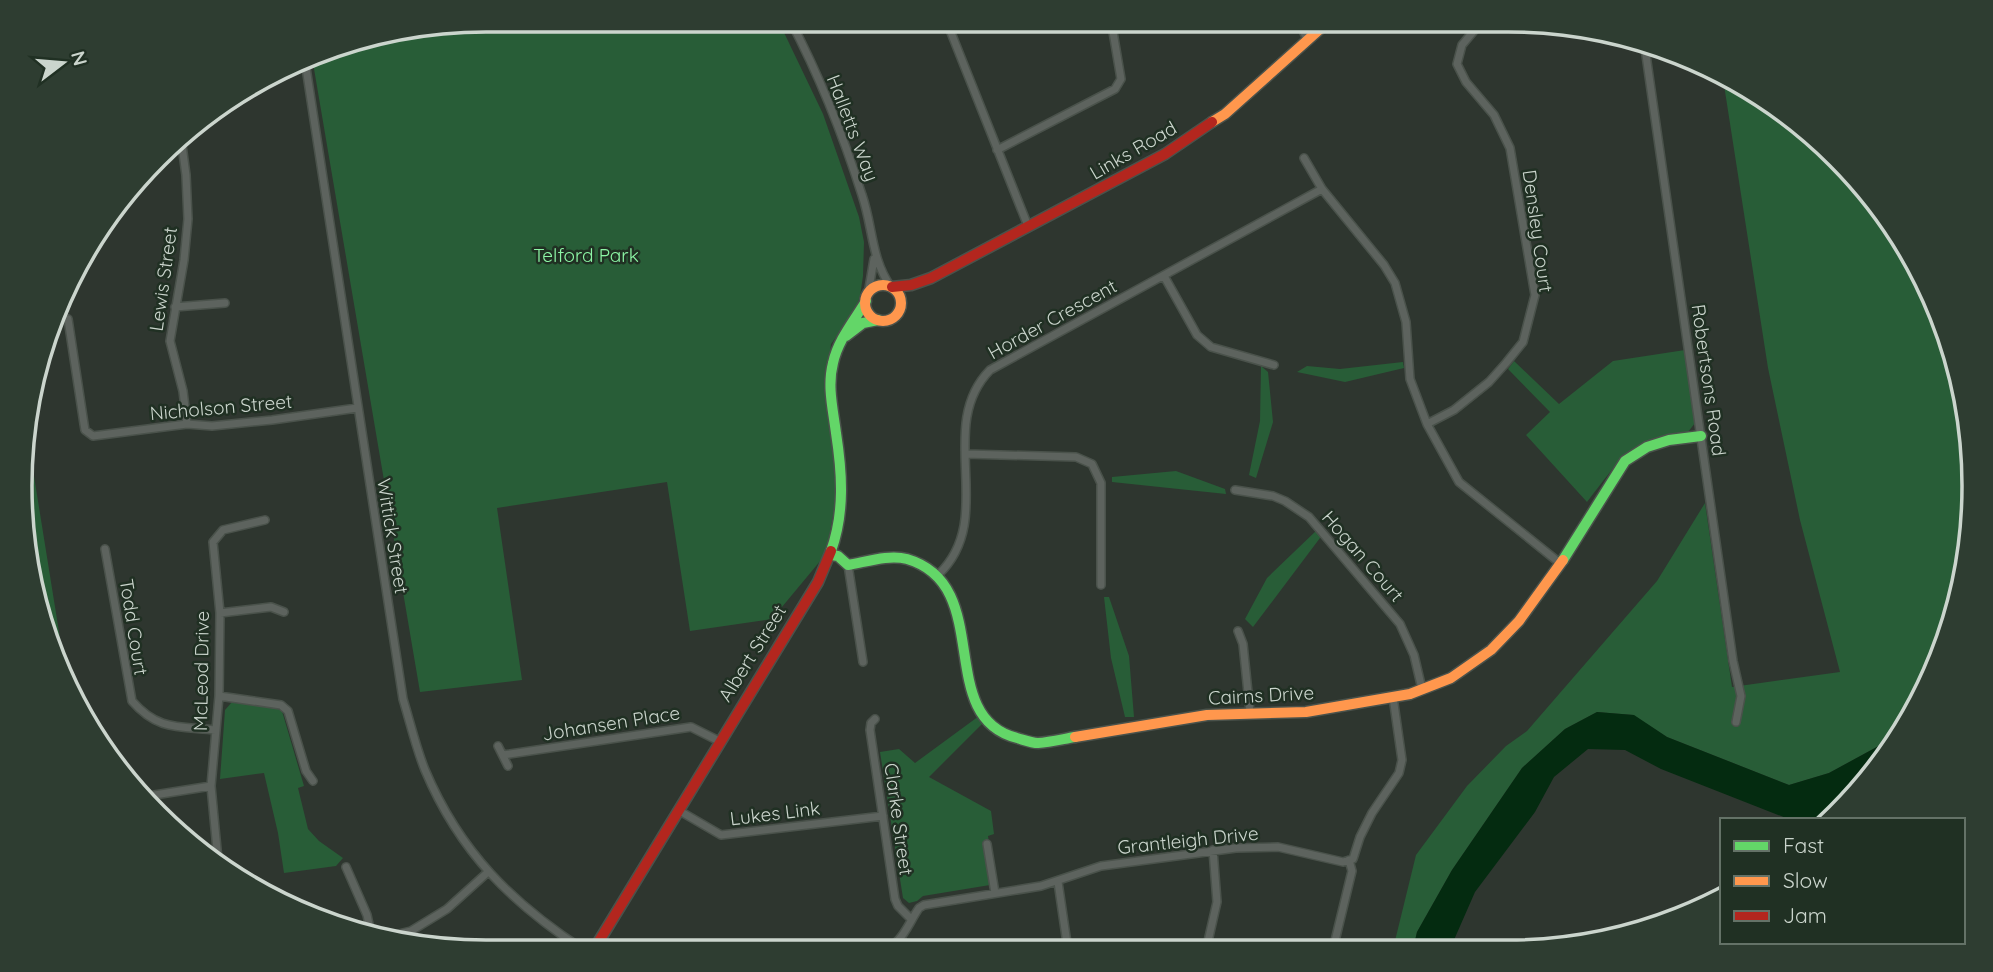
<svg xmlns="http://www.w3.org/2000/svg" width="1993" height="972" font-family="Quicksand,sans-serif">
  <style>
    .green { fill: #285d37 }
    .water { fill: #042b10 }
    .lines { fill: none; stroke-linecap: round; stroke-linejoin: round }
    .street-casing { stroke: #4a524b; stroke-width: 10 }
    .fast-casing { stroke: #4a524b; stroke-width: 13 }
    .slow-casing { stroke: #4a524b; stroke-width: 13 }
    .jam-casing { stroke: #4a524b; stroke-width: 13 }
    .street { stroke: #5d635e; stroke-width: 7 }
    .fast { stroke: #63d668; stroke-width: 10 }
    .slow { stroke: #ff974d; stroke-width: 10 }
    .jam { stroke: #b3261e; stroke-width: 10 }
    .labels { text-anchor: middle; stroke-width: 5; stroke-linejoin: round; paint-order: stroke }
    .street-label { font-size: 19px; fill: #cbd5cd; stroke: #203023 }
    .park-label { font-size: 19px; fill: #8df7a6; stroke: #203023 }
    .rim { fill: none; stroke: #cbd5cd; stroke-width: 3.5 }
  </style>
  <rect width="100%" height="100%" fill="#2e362f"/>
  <!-- green -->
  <path class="green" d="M486 19 778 20 823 114 859 217 864 242 863 276 860 296 856 310 831 344 825 394 838 489 826 554 772 619 690 631 667 482 497 508 522 680 420 692 312 57 336 44Z
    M1722 72 1791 115 1858 178 1911 252 1949 336 1970 425 1973 516 1958 606 1926 692 1897 736 1829 773 1789 785 1667 737 1633 715 1597 712 1565 729 1522 768 1452 870 1417 932 1413 949H1393L1416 855 1467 786 1506 746 1527 731 1657 581 1705 503 1732 687 1840 672 1800 520 1768 368Z
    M1685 350 1695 423 1688 432C1631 437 1619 461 1587 502L1526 435 1550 412 1508 369 1514 361 1559 404 1613 361Z
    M1403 362 1404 368 1345 382 1297 372 1307 366 1340 369Z
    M1261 366 1268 372 1273 422 1256 478 1249 475 1260 421Z
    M29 445 69 694 23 547 27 446Z
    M1176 471 1225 489 1226 494 1112 482V477Z
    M1318 529 1323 534 1253 627 1245 619 1267 578Z
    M1104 597H1109L1129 656 1134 717H1125L1111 658Z
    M232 702 270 705 282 711 304 786 298 788 308 829 319 841 343 858 336 866 284 873 278 833 264 773 220 779 225 710Z
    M979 716 984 722 929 777 991 811 994 834 988 836 994 881 990 885 923 896 917 901 909 903 903 898 880 752 899 749 915 763Z"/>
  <!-- water -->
  <path class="water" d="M1597 712 1634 715 1667 737 1789 785 1829 773 1897 736 1902 730 1877 770 1819 820 1786 818 1661 769 1625 750 1588 749 1554 777 1535 812 1475 892 1450 949H1413L1417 932 1452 870 1522 768 1565 729Z"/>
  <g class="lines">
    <defs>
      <path id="street" d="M790 20C819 75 843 135 862 195 873 227 871 259 891 287
        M946 20 1028 226
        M1298 20 1307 39
        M1644 41 1733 661 1741 696 1736 722
        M305 61 403 699C410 722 416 748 425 770 460 853 512 903 585 951
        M181 138 186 175 188 219 184 260 170 341 183 391 187 424
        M997 150 1115 89 1121 79 1111 20
        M1304 158 1322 189 1384 265 1395 283 1406 322 1410 379 1427 424 1459 482 1561 564
        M1164 276 1197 335 1211 347 1274 365
        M868 294 874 259
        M175 307 225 303
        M68 319 84 424 85 430 93 436 187 424 212 426 272 420 357 408
        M1427 424 1454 410 1489 382 1506 363 1523 342 1535 295 1510 148 1494 115 1466 82 1457 64 1462 45 1483 20
        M966 454 1076 457 1092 464 1101 483V585
        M1235 490 1273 496 1285 501 1309 517 1400 624 1414 655 1422 689
        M105 549 132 701C158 731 179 726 216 730
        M848 565 863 662
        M939 574C998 517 934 427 990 370L1322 189
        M220 613 271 607 284 612
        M1238 631 1243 644 1250 712
        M219 696 281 705 288 711 306 771 313 781
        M875 719 871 723 870 730 895 899 898 906 911 919
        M498 746 508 766
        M503 755 691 727 719 741
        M142 797 211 786
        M678 810 721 835 883 816
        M987 844 995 893
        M218 860 211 786 219 696 220 613 213 542 223 530 265 520
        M346 867 367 915 372 938
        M1058 882 1068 950
        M411 931 417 945
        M378 939 411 931 447 909 488 872
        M900 939 914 951
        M1333 949 1352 871 1349 860
        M1206 950 1217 902 1213 850
        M877 951C902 947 906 927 919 908L924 905 1041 886 1101 866 1236 848 1278 847 1343 862 1353 859 1360 837 1372 813 1399 773 1402 760 1393 697"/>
      <path id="fast" d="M846 336 863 323 878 320
        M831 551C845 512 842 472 836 433 833 409 827 386 833 363 838 340 854 321 866 301
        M831 555 838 556 848 565C866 562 889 554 907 559 996 585 933 717 1017 738 1024 740 1031 743 1038 743 1050 742 1063 739 1075 737
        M1563 560 1625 461 1647 447 1669 440 1701 436"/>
      <path id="slow" d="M1212 122 1225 114 1330 20
        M865 303a18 18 0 1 1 36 0a18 18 0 1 1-36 0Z
        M1075 737 1207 715 1306 712 1410 694 1451 678 1491 650 1519 621 1563 560"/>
      <path id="jam" d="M892 287 911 285 931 278 1165 154 1212 122
        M593 951 818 582 831 551"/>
    </defs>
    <!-- street casing -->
    <use href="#street" class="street-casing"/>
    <!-- fast casing -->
    <use href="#fast" class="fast-casing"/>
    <!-- slow casing -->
    <use href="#slow" class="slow-casing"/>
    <!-- jam casing -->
    <use href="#jam" class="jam-casing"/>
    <!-- street -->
    <use href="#street" class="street"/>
    <!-- fast -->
    <use href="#fast" class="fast"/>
    <!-- slow -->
    <use href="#slow" class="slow"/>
    <!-- jam -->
    <use href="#jam" class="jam"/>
  </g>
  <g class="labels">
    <!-- street labels -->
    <g class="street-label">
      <text transform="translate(853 128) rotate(69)" y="7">Halletts Way</text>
      <text transform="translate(1133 150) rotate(-30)" y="7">Links Road</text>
      <text transform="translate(1538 231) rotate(82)" y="7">Densley Court</text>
      <text transform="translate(163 279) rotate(-82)" y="7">Lewis Street</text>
      <text transform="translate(1052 319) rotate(-29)" y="7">Horder Crescent</text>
      <text transform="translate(1709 380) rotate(82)" y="7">Robertsons Road</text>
      <text transform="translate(221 407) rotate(-5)" y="7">Nicholson Street</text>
      <text transform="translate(393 536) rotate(81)" y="7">Wittick Street</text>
      <text transform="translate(1363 556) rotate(49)" y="7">Hogan Court</text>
      <text transform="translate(134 627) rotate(81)" y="7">Todd Court</text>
      <text transform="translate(752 653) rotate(-58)" y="7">Albert Street</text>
      <text transform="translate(201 671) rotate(-89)" y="7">McLeod Drive</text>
      <text transform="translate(1261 695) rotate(-3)" y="7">Cairns Drive</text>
      <text transform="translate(611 723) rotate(-9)" y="7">Johansen Place</text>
      <text transform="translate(775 813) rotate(-7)" y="7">Lukes Link</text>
      <text transform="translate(899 819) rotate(82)" y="7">Clarke Street</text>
      <text transform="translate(1188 840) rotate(-6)" y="7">Grantleigh Drive</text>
    </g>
    <!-- park labels -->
    <g class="park-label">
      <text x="586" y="262">Telford Park</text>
    </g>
  </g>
  <!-- crop -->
  <path d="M0 0H1993V972H0ZM486 32H1508A454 454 0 0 1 1962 486V486A454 454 0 0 1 1508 940H486A454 454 0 0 1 32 486V486A454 454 0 0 1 486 32Z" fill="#2e3d31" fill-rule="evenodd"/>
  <path class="rim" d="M486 32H1508A454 454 0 0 1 1962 486V486A454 454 0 0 1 1508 940H486A454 454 0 0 1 32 486V486A454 454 0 0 1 486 32Z"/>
  <!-- legend -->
  <rect x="1720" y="818" width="245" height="126" fill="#203023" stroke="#647267" stroke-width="2"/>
  <rect x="1734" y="841" width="35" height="10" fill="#63d668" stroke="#647267" stroke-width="2"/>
  <text x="1783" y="853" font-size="21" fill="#cbd5cd">Fast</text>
  <rect x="1734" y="876" width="35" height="10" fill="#ff974d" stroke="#647267" stroke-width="2"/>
  <text x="1783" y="888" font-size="21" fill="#cbd5cd">Slow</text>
  <rect x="1734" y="911" width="35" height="10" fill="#b3261e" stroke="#647267" stroke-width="2"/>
  <text x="1783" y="923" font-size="21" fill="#cbd5cd">Jam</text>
  <!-- north arrow -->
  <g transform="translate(63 63) rotate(74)" stroke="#203023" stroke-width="5" paint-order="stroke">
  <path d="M0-5L12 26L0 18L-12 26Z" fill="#cbd5cd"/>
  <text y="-10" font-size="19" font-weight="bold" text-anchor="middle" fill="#cbd5cd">N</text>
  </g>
</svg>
